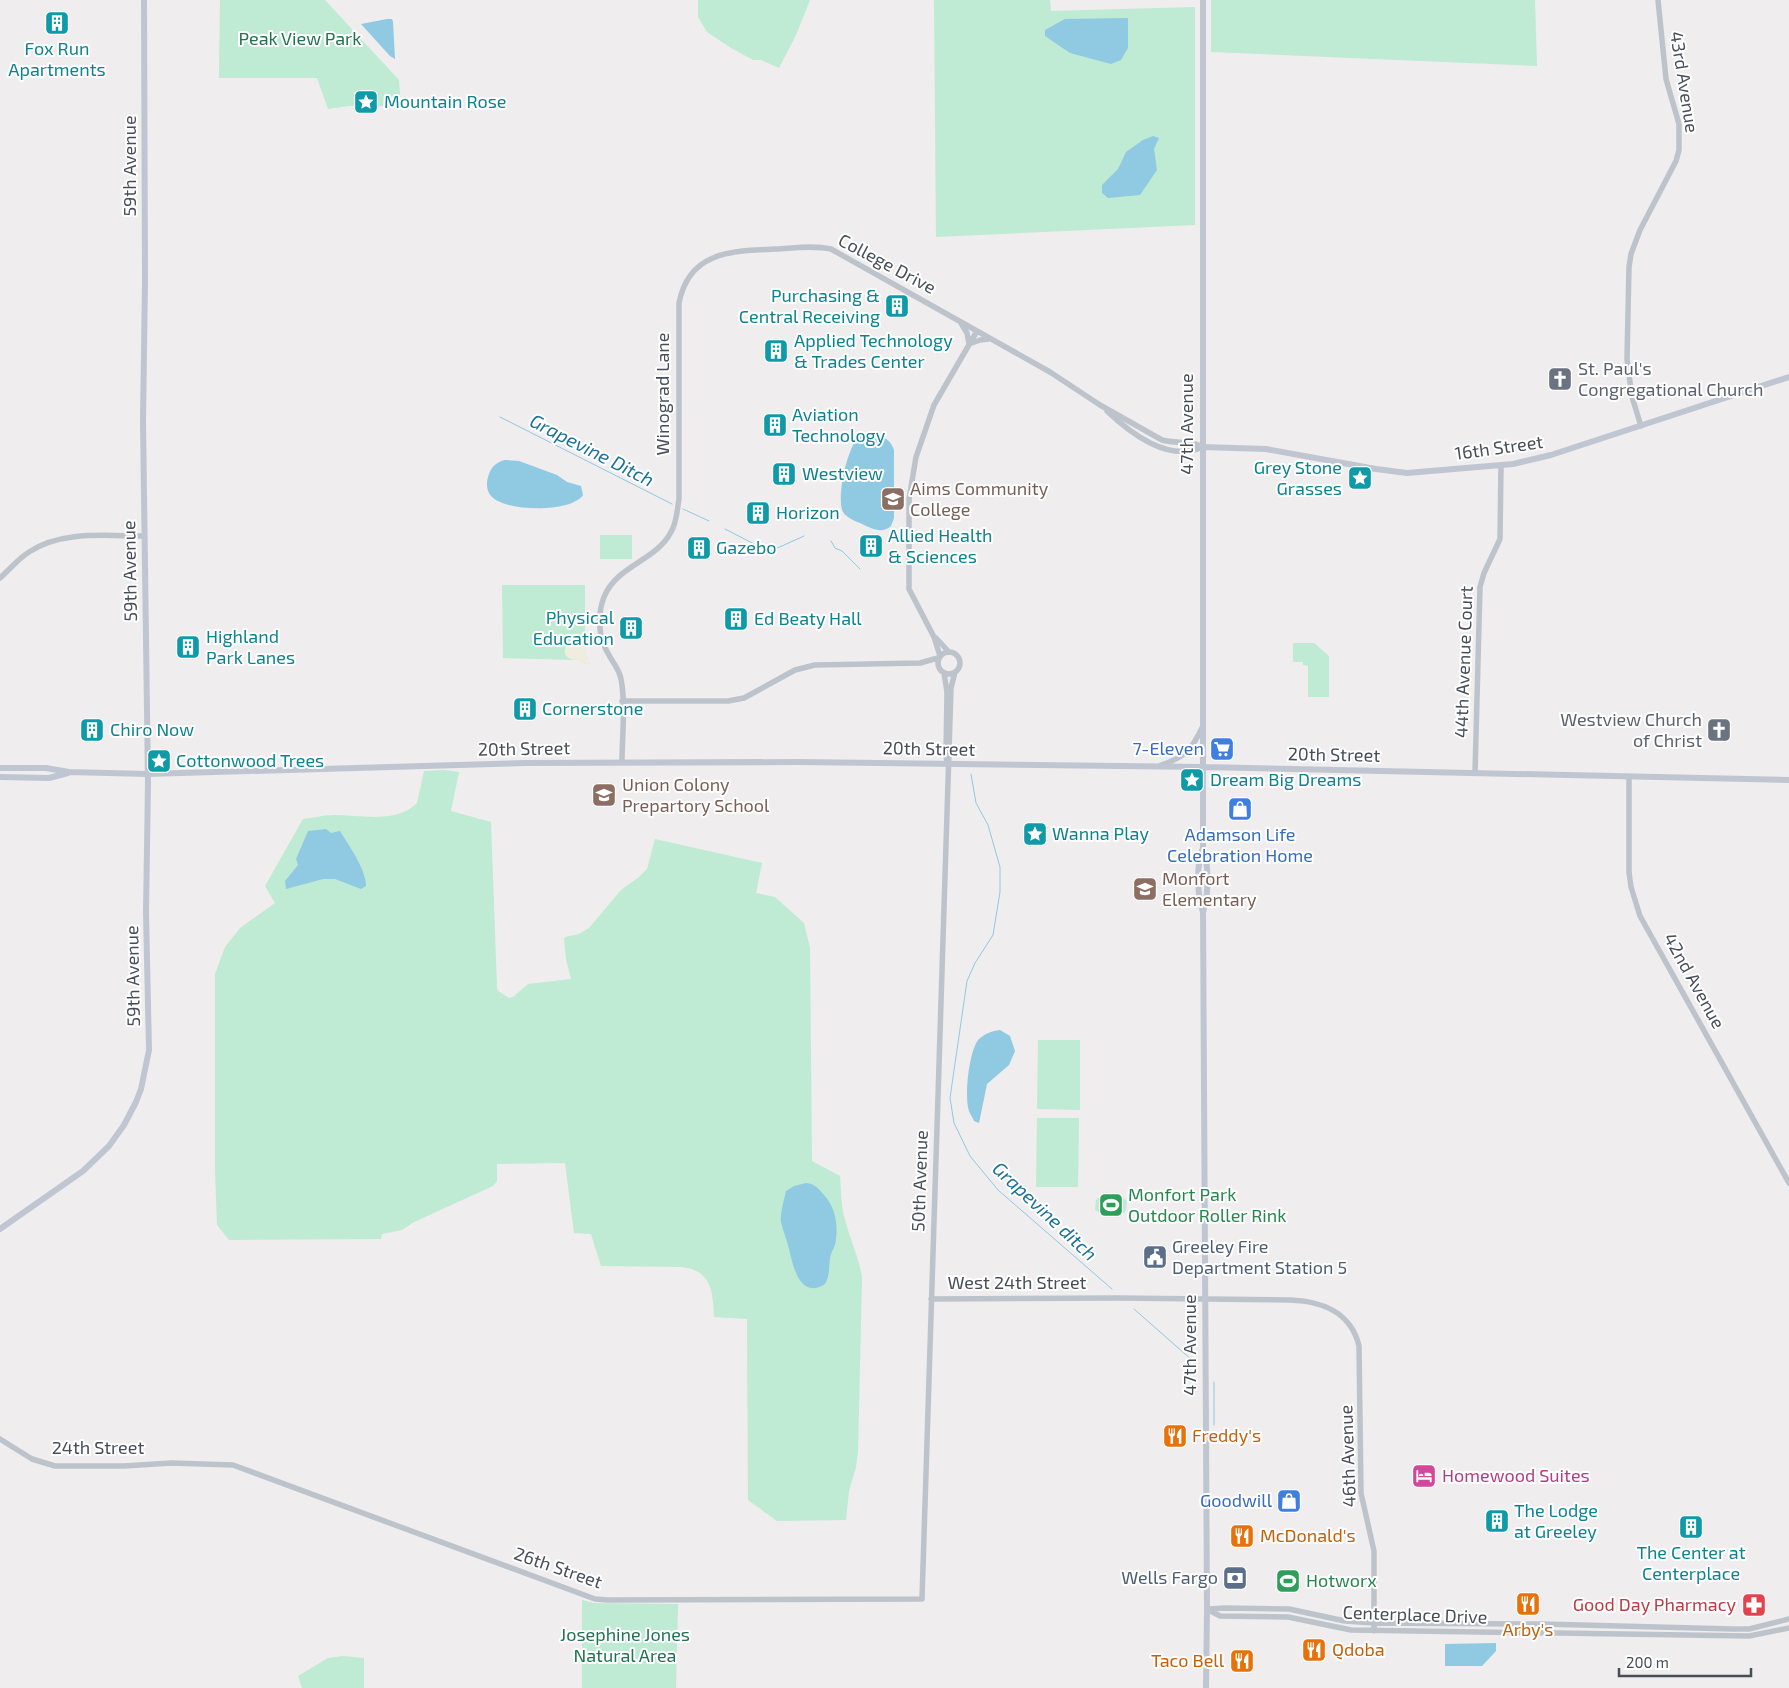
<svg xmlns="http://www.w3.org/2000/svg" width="1789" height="1688" font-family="'Exo 2',sans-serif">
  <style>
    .green { fill: #bfead4 }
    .sand { fill: #f0ecdf }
    .water { fill: #90c9e2 }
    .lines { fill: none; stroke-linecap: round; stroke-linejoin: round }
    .stream { stroke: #90c9e2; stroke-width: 1 }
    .tertiary { stroke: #bdc3cb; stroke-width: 5.5 }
    .secondary { stroke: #bfc6d2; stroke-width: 6 }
    .labels { text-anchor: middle; stroke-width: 4; stroke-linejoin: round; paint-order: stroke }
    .park-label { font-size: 18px; fill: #207251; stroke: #fff }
    .culture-label { font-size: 18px; fill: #0d838f; stroke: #fff; text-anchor: start }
    .street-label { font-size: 18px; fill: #474e58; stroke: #fff }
    .worship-label { font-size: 18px; fill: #5b616d; stroke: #fff; text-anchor: start }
    .education-label { font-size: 18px; fill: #785e54; stroke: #fff; text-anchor: start }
    .shop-label { font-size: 18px; fill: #366cbe; stroke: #fff; text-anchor: end }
    .leisure-label { font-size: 18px; fill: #27864d; stroke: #fff; text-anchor: start }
    .service-label { font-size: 18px; fill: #4e5e75; stroke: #fff; text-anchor: start }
    .food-label { font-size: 18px; fill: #c56008; stroke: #fff; text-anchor: start }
    .hotel-label { font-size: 18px; fill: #b23c85; stroke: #fff; text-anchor: start }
    .health-label { font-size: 18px; fill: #be3a42; stroke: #fff; text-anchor: end }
    .water-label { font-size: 19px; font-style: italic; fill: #1a7198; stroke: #fff }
  </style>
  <rect width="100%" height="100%" fill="#efeded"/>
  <!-- green -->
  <path class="green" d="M220 0H325L399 80 401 106H349L328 109 317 78H219Z
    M698 0H810L796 35 779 68 761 60H753L731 48 707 32 698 17Z
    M934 0H1050L1051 11 1195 7V225L936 237Z
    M1211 0H1535L1537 66 1211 52Z
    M600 535H632V559H600Z
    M502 585H585V642L586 656 590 664H586L579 660 503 658Z
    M1293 643H1314L1329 656V697H1308V666L1303 665V662H1293Z
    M445 770 459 772 451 811 491 822 497 988 498 991 509 998 513 997 528 984 571 979 566 959 564 939 565 937 579 934 589 928 621 890 639 877 647 869 655 839 762 863 756 893 775 897 804 923 810 948 812 1161 840 1176C841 1192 841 1208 846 1223 851 1242 859 1258 862 1277L858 1451 856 1467 849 1491 846 1520 777 1521 748 1500 747 1319 714 1317C713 1292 712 1270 681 1267L601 1266 591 1234 574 1233 565 1163 497 1164V1181L493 1186 414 1222 402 1230 382 1234 381 1239 229 1240 217 1225 215 1170V974L225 947 240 928 275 903 265 886 303 819C313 818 324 815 334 815 361 815 396 824 417 803L424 771Z
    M1038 1040H1080V1110L1037 1109Z
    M1037 1118H1079L1078 1187H1036Z
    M1098 1198 1124 1199 1127 1201 1126 1210 1124 1213 1098 1212 1095 1210 1096 1200Z
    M582 1600 594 1603 678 1604 676 1688H582Z
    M342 1656 364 1658V1688H302L298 1676 328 1658Z"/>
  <!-- sand -->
  <path class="sand" d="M573 639 583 640 585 643 586 656 590 662 589 664H586C579 657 563 663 565 649 566 644 568 642 573 639Z"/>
  <!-- water -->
  <path class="water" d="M1128 18V48L1121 60 1111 64 1070 53 1045 36V30L1065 19Z
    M387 19H392L393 22 395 59 390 56 361 24Z
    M1153 136 1159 138 1154 149 1157 170 1140 195 1108 198 1102 193V185L1118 169 1126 152 1143 140Z
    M870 433C881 435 890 438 894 450V518L891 526C883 533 875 530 866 526 859 522 847 519 843 512 836 499 847 447 859 437 861 434 866 434 870 433Z
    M505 460 519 461 557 475 567 482 581 486 583 495C571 513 505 512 491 496 486 490 486 482 489 474 492 466 497 462 505 460Z
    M326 829 331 833 340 831C349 846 366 869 366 886L361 889 335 879H323L286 889 285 881 298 865 296 859 308 831Z
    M1000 1030 1010 1036 1015 1051 1009 1065 987 1084 979 1123 974 1121C973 1118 970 1114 969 1111 964 1098 969 1049 979 1039 986 1033 992 1031 1000 1030Z
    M806 1183C815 1184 818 1188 824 1195 835 1207 838 1223 836 1239 836 1244 833 1249 831 1254 828 1264 831 1274 825 1284 800 1300 793 1266 789 1249 787 1240 783 1231 781 1222 780 1212 784 1201 786 1191L794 1186Z
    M1496 1643V1651L1482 1666H1445V1644Z"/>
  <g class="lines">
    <!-- stream -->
    <path class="stream" d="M500 417 672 504
      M683 509 709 521
      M725 529 758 546
      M831 541 835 548 842 551 860 569
      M768 551 773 550 804 536
      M971 774 976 803 988 825 1000 867V892L993 935 975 963 967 981 950 1098 954 1123 970 1156 998 1190 1112 1289
      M1134 1309 1193 1361
      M1214 1425V1382"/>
    <!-- tertiary -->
    <path class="tertiary" d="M961 323 967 333 969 344 980 340 989 339
      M1107 411C1130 433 1169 463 1202 447
      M1641 426 1632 397 1627 359 1629 267 1631 254 1640 230 1676 161 1679 150V124L1666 79 1658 0
      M0 578C9 570 18 559 29 552 62 530 106 536 144 536
      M936 638 949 652
      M938 663a11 11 0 1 1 22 0a11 11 0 1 1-22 0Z
      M940 656 934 637 909 589V499L916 457 934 405 977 331
      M944 673 947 692 946 755 947 762
      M622 701H728L744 698 795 670 815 665 920 663 938 658
      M622 762C622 737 626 703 621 679 619 669 613 663 609 655 598 638 597 615 604 597 617 565 656 561 671 532 677 522 677 510 679 499V303C689 251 732 251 776 249 794 248 813 245 831 249L1050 372 1100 405 1162 440C1176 444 1191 440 1202 447
      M1161 765C1186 757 1192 749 1203 726
      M1475 773 1480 587 1484 573 1500 539 1501 466
      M1629 777V872L1631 887 1640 916 1789 1183
      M931 1299 1118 1298 1290 1300C1321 1301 1351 1312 1359 1346L1361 1493 1374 1551V1631
      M0 1439 32 1459 55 1466H124L171 1463 233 1465 595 1599 607 1600 922 1599 951 688 955 672
      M1207 1609 1220 1616 1288 1617 1351 1630 1749 1636 1789 1628
      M1209 1609 1225 1608 1289 1609 1345 1621 1374 1623 1543 1624 1733 1629H1749L1789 1619"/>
    <!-- secondary -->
    <path class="secondary" d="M1203 0V848C1209 864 1209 895 1203 912L1207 1609 1206 1688
      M1202 447 1266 449 1376 469 1407 473 1513 464 1551 455 1789 377
      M0 768H46L69 772 147 774 526 763 798 762 1203 767 1789 780
      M0 777 49 778 68 773
      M1203 848C1196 863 1197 896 1203 912
      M0 1229 83 1171 109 1146 124 1125 136 1102 141 1089 149 1050 146 912 148 783 143 421 145 282 144 0"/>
  </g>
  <!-- icons -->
  <defs>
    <symbol id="building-square" viewBox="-11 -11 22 22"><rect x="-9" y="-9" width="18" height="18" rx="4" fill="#0f9aa8" stroke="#fff"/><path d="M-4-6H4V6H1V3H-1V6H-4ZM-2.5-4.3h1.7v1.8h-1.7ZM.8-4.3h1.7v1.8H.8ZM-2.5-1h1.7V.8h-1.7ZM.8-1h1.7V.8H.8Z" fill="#fff"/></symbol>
    <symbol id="sight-square" viewBox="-11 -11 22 22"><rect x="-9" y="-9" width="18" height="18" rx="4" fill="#0f9aa8" stroke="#fff"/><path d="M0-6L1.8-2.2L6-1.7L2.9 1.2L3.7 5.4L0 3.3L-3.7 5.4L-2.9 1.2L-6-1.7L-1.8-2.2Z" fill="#fff"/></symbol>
    <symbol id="church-square" viewBox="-11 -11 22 22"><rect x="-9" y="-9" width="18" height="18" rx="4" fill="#6b7280" stroke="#fff"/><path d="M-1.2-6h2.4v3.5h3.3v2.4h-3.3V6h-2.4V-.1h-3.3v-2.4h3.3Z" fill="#fff"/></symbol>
    <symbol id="university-square" viewBox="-11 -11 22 22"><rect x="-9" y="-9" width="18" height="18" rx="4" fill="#8d6e63" stroke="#fff"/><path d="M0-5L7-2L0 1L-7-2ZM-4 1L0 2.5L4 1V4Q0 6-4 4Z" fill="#fff"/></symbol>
    <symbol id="supermarket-square" viewBox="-11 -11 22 22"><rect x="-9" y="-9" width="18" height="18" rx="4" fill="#3f7fe0" stroke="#fff"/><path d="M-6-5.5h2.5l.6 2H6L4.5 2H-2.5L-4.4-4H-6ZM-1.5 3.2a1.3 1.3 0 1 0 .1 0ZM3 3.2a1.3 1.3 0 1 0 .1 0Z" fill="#fff"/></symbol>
    <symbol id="school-square" viewBox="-11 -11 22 22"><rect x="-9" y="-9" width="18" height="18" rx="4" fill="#8d6e63" stroke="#fff"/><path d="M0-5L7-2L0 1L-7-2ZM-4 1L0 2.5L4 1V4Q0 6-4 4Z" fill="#fff"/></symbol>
    <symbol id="shop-square" viewBox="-11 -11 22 22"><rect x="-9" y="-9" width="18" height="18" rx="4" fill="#3f7fe0" stroke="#fff"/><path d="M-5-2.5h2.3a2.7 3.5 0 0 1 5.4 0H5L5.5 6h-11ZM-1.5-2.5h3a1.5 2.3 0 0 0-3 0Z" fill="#fff"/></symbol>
    <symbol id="stadium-square" viewBox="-11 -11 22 22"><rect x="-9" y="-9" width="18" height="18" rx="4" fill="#2e9e5b" stroke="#fff"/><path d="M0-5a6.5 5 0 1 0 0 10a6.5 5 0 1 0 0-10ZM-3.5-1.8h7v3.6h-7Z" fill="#fff"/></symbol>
    <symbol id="civic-square" viewBox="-11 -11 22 22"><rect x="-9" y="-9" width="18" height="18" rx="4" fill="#5c6f8a" stroke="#fff"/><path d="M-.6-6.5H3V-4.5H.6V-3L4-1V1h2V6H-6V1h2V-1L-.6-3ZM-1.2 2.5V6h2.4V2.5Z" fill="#fff"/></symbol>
    <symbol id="restaurant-square" viewBox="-11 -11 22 22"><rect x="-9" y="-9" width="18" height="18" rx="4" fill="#e8710a" stroke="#fff"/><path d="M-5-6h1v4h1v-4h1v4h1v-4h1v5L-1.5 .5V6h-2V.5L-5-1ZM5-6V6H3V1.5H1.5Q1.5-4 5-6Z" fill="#fff"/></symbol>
    <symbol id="hotel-square" viewBox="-11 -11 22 22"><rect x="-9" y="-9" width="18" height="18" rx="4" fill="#d1479c" stroke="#fff"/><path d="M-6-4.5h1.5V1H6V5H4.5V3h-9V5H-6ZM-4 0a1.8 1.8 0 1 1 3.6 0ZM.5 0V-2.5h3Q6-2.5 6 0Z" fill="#fff"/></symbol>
    <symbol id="bank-square" viewBox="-11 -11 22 22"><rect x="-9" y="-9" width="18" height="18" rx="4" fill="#5c6f8a" stroke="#fff"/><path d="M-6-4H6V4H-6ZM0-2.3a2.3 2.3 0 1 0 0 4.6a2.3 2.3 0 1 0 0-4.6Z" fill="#fff"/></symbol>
    <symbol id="pharmacy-square" viewBox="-11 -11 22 22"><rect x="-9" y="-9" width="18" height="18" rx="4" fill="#e0444e" stroke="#fff"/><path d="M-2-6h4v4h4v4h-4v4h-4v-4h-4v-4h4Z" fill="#fff"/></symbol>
  </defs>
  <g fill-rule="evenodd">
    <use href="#building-square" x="43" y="9" width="28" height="28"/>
    <use href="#sight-square" x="352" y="88" width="28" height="28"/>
    <use href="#building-square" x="883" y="292" width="28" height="28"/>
    <use href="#building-square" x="762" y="337" width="28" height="28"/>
    <use href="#church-square" x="1546" y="365" width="28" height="28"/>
    <use href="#building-square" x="761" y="411" width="28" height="28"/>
    <use href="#building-square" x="770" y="460" width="28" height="28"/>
    <use href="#sight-square" x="1346" y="464" width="28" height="28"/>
    <use href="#university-square" x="879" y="485" width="28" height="28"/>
    <use href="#building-square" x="744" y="499" width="28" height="28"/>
    <use href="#building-square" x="857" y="532" width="28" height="28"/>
    <use href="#building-square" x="685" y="534" width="28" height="28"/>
    <use href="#building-square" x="722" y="605" width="28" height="28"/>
    <use href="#building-square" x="617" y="614" width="28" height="28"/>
    <use href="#building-square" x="174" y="633" width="28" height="28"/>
    <use href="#building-square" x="511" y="695" width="28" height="28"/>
    <use href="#building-square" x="78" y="716" width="28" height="28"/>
    <use href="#church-square" x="1705" y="716" width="28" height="28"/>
    <use href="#supermarket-square" x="1208" y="735" width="28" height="28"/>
    <use href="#sight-square" x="145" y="747" width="28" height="28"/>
    <use href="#sight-square" x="1178" y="766" width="28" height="28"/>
    <use href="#school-square" x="590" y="781" width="28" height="28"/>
    <use href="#shop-square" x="1226" y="795" width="28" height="28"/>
    <use href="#sight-square" x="1021" y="820" width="28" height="28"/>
    <use href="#school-square" x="1131" y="875" width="28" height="28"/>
    <use href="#stadium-square" x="1097" y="1191" width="28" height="28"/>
    <use href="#civic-square" x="1141" y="1243" width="28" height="28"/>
    <use href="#restaurant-square" x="1161" y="1422" width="28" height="28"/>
    <use href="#hotel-square" x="1410" y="1462" width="28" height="28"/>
    <use href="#shop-square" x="1275" y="1487" width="28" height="28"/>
    <use href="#building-square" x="1483" y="1507" width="28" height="28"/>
    <use href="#building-square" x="1677" y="1513" width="28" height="28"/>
    <use href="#restaurant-square" x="1228" y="1522" width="28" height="28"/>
    <use href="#bank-square" x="1221" y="1564" width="28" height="28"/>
    <use href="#stadium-square" x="1274" y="1567" width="28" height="28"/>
    <use href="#restaurant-square" x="1514" y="1590" width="28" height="28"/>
    <use href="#pharmacy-square" x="1740" y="1591" width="28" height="28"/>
    <use href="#restaurant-square" x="1300" y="1636" width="28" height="28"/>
    <use href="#restaurant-square" x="1228" y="1647" width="28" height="28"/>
  </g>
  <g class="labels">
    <!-- park labels -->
    <g class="park-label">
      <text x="300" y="45">Peak View Park</text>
      <text x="625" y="1641">Josephine Jones<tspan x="625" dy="21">Natural Area</tspan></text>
    </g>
    <!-- culture labels -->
    <g class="culture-label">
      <text x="57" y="55" text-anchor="middle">Fox Run<tspan x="57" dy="21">Apartments</tspan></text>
      <text x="384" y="108">Mountain Rose</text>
      <text x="880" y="302" text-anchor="end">Purchasing &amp;<tspan x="880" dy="21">Central Receiving</tspan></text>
      <text x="794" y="347">Applied Technology<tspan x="794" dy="21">&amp; Trades Center</tspan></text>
      <text x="792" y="421">Aviation<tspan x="792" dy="21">Technology</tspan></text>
      <text x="1342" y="474" text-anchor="end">Grey Stone<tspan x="1342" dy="21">Grasses</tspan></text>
      <text x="802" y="480">Westview</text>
      <text x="776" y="519">Horizon</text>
      <text x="888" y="542">Allied Health<tspan x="888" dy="21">&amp; Sciences</tspan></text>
      <text x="716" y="554">Gazebo</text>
      <text x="614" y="624" text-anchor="end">Physical<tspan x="614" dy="21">Education</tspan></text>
      <text x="754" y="625">Ed Beaty Hall</text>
      <text x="206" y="643">Highland<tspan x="206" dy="21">Park Lanes</tspan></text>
      <text x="542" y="715">Cornerstone</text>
      <text x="110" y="736">Chiro Now</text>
      <text x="176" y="767">Cottonwood Trees</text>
      <text x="1210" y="786">Dream Big Dreams</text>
      <text x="1052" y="840">Wanna Play</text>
      <text x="1514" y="1517">The Lodge<tspan x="1514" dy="21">at Greeley</tspan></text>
      <text x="1691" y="1559" text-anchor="middle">The Center at<tspan x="1691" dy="21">Centerplace</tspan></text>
    </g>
    <!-- street labels -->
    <g class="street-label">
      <text transform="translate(1684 82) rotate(81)" y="6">43rd Avenue</text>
      <text transform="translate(130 166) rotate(-90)" y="6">59th Avenue</text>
      <text transform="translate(887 264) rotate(28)" y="6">College Drive</text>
      <text transform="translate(663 394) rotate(-90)" y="6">Winograd Lane</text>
      <text transform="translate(1187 424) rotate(-90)" y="6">47th Avenue</text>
      <text transform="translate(1499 448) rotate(-8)" y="6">16th Street</text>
      <text transform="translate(130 571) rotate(-91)" y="6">59th Avenue</text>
      <text transform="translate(1464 662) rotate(-88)" y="6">44th Avenue Court</text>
      <text transform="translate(524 749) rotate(-1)" y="6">20th Street</text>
      <text transform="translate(929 749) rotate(1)" y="6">20th Street</text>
      <text transform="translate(1334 755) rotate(1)" y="6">20th Street</text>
      <text transform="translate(133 976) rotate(-91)" y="6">59th Avenue</text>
      <text transform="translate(1694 981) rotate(61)" y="6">42nd Avenue</text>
      <text transform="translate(920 1181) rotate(-88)" y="6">50th Avenue</text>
      <text x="1017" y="1289">West 24th Street</text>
      <text transform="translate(1190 1345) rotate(-90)" y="6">47th Avenue</text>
      <text x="98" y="1454">24th Street</text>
      <text transform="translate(1348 1456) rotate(-92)" y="6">46th Avenue</text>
      <text transform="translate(558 1568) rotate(19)" y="6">26th Street</text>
      <text transform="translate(1415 1615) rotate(2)" y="6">Centerplace Drive</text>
    </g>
    <!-- worship labels -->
    <g class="worship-label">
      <text x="1578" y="375">St. Paul's<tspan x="1578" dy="21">Congregational Church</tspan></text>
      <text x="1702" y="726" text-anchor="end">Westview Church<tspan x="1702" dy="21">of Christ</tspan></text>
    </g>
    <!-- education labels -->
    <g class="education-label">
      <text x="910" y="495">Aims Community<tspan x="910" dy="21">College</tspan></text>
      <text x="622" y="791">Union Colony<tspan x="622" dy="21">Prepartory School</tspan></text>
      <text x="1162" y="885">Monfort<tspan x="1162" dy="21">Elementary</tspan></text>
    </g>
    <!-- shop labels -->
    <g class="shop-label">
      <text x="1204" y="755">7-Eleven</text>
      <text x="1240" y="841" text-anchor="middle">Adamson Life<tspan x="1240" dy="21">Celebration Home</tspan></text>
      <text x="1272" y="1507">Goodwill</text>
    </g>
    <!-- leisure labels -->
    <g class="leisure-label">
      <text x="1128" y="1201">Monfort Park<tspan x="1128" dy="21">Outdoor Roller Rink</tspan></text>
      <text x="1306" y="1587">Hotworx</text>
    </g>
    <!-- service labels -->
    <g class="service-label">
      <text x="1172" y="1253">Greeley Fire<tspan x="1172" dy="21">Department Station 5</tspan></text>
      <text x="1218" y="1584" text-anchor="end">Wells Fargo</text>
    </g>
    <!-- food labels -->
    <g class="food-label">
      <text x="1192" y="1442">Freddy's</text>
      <text x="1260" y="1542">McDonald's</text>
      <text x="1528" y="1636" text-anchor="middle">Arby's</text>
      <text x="1332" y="1656">Qdoba</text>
      <text x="1224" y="1667" text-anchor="end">Taco Bell</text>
    </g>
    <!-- hotel labels -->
    <g class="hotel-label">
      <text x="1442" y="1482">Homewood Suites</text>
    </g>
    <!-- health labels -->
    <g class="health-label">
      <text x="1736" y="1611">Good Day Pharmacy</text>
    </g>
    <!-- water labels -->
    <g class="water-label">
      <text transform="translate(592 450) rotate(27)" y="7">Grapevine Ditch</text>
      <text transform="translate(1045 1211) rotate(43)" y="7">Grapevine ditch</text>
    </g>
  </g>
  <!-- scale -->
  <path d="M1619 1668v8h132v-8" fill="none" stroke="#474e58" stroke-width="2.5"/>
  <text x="1626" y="1668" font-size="15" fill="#474e58" stroke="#ffffff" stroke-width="4" paint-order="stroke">200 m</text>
</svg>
